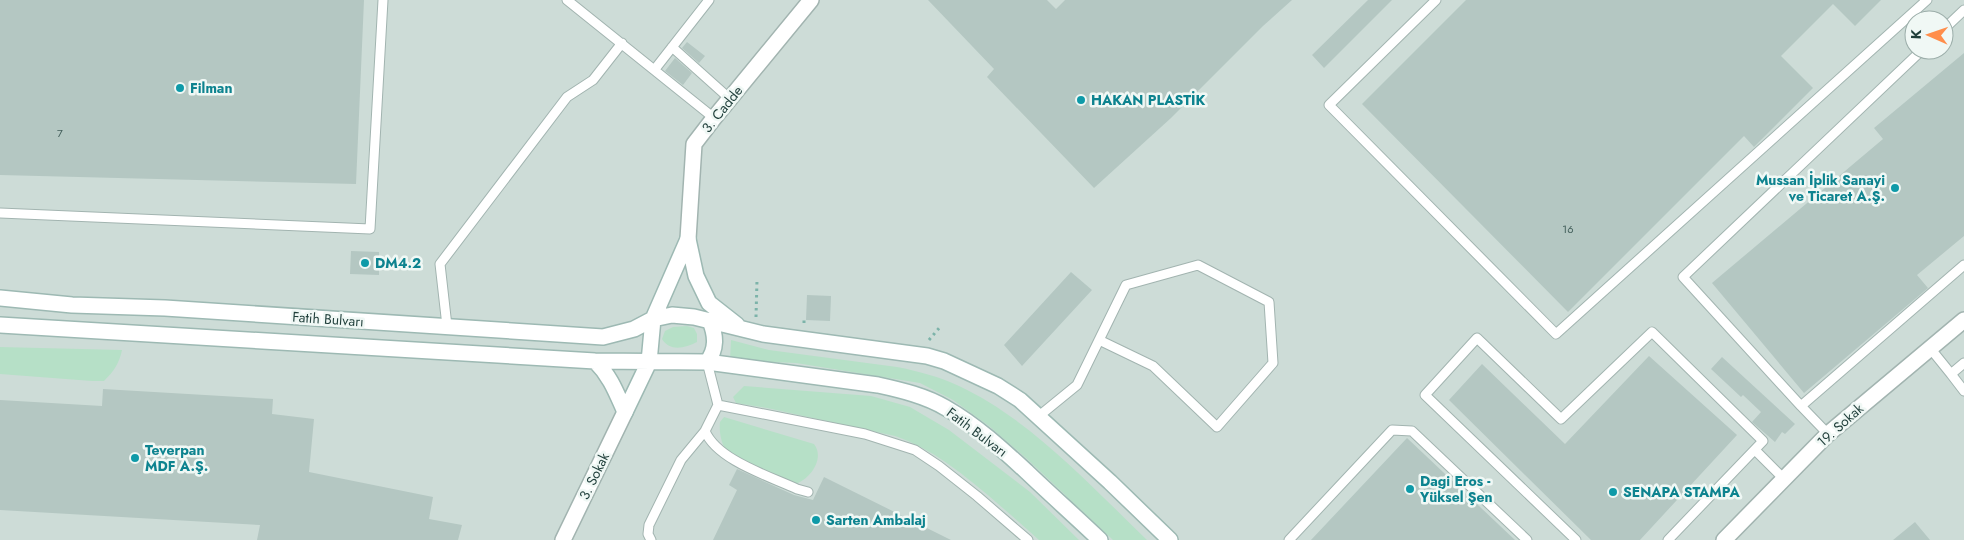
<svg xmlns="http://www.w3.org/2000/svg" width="1964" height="540" font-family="Jost,sans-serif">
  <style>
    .built { fill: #cddcd7; fill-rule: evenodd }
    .green { fill: #b6e0c7 }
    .building { fill: #b4c7c2 }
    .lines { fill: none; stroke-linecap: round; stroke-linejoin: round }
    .service-casing { stroke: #a2b4b0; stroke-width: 11 }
    .minor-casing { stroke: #a2b4b0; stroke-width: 18 }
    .tertiary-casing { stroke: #a2b4b0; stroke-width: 18 }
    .secondary-casing { stroke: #9db9b3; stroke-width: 18 }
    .path { stroke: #7cb3a9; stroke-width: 3; stroke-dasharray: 2.5 4; stroke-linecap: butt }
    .service { stroke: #fff; stroke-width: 9 }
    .minor { stroke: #fff; stroke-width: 15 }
    .tertiary { stroke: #fff; stroke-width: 15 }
    .secondary { stroke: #fff; stroke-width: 15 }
    .culture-dot { fill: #0f9aa8; stroke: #f0f8f5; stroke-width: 2 }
    .labels { text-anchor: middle; stroke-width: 5; stroke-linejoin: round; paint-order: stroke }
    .number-label { font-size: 11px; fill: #44605c }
    .culture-label { font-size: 14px; font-weight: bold; fill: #0d838f; stroke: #f0f8f5; text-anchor: start }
    .street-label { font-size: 14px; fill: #1f3e3a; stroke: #f0f8f5 }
  </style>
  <rect width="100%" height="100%" fill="#dfece8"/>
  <!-- built -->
  <path class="built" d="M0 0H1964V540H0ZM1914 20H1944V50H1914Z"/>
  <!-- green -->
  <path class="green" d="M687 326 694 328 697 334V342C685 348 670 352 662 339L665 331 673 327Z
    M731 340 769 350 897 367C918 371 940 377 959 386 1030 419 1091 486 1147 540H1113L1026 458 989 426 953 400 920 383 796 363 730 360Z
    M0 347 122 350C119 364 114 371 104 381H92L0 374Z
    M744 386 871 396 910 407 949 430 1030 492 1079 540H1039C1023 525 1006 511 989 496 959 471 932 449 895 436L767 408 736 403 733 397Z
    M724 417 814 444C826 459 808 482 792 485 773 476 742 466 728 452 721 445 719 432 720 422Z"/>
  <!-- building -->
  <path class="building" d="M0 0H364L356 184 0 175Z
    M928 0H1047L1056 9 1065 0H1292L1263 26 1171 118 1094 188 987 77 994 69Z
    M1368 0H1392L1324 68 1312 55Z
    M1466 0H1881L1855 26 1833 4 1781 56 1813 88 1754 147 1744 136 1568 312 1362 104Z
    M687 42 705 56 699 63 682 48Z
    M1964 53V236L1917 275 1928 288 1804 393 1712 283 1883 139 1874 128Z
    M675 58 692 73 683 85 665 71Z
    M351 251 379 252V275L350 274Z
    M1071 272 1092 290 1022 366 1004 345Z
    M807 295 831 296 830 321 806 320Z
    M1649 356 1737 435 1640 540H1591L1449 400 1482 364 1565 444Z
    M1722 357 1795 424 1785 434 1782 432 1775 442 1752 422 1761 412 1743 395 1741 397 1711 369Z
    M103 389 273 399 272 414 314 419 309 472 433 497 429 519 462 525 458 540H257L260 525 0 510V400L102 406Z
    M1407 438 1515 540H1311Z
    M737 469 794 495 813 500 824 477 951 540H713L737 490 729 485Z
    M1915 522 1930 540H1893Z"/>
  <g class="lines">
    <defs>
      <path id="service" d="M567 0 714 118
        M1436 0 1329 105 1556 334 1927 0
        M1944 29 1964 10
        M672 47 730 99
        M1922 50 1683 277 1801 406 1964 265
        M655 69 709 0
        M0 213 370 229 383 0
        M447 326 440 264 567 97 593 80 622 43
        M1930 348 1951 374
        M1964 363 1951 374 1964 391
        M718 405 865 434 915 450 939 466 977 496 1028 540
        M1801 406 1828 434
        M1039 416 1077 385 1126 285 1198 265 1269 302 1273 363 1217 427 1153 366 1099 340
        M705 431C717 460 769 476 797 489L808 492
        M1755 450 1784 479
        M651 540 648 534 649 525 681 460 705 431 718 405 707 362
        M1289 540 1392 430 1412 431 1527 540
        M1576 540 1425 395 1477 338 1561 419 1652 332 1763 441 1668 540"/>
      <path id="minor" d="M563 540 625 412
        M1724 540 1828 434 1964 320"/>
      <path id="tertiary" d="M688 239 694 144 714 118 811 0"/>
      <path id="secondary" d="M688 239 696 276 709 303 737 325
        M0 298 72 305 165 308 603 337 634 329 653 319 672 315 694 317 763 334 927 356 944 361 998 386 1020 400 1110 482 1170 540
        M0 325 595 361 707 362 878 385C901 390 926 396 946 408 976 425 1002 449 1027 472 1051 495 1076 517 1100 540
        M595 361C611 377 616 392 625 412
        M707 362C717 349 716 336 710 321
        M625 412 649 362 653 319 688 239"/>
    </defs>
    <!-- service casing -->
    <use href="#service" class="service-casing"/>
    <!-- minor casing -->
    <use href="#minor" class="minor-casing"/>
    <!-- tertiary casing -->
    <use href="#tertiary" class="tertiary-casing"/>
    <!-- secondary casing -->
    <use href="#secondary" class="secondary-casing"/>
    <!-- path -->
    <path class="path" d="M756 317 757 280
      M804 323V317
      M929 340 940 327"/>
    <!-- service -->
    <use href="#service" class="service"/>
    <!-- minor -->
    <use href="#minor" class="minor"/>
    <!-- tertiary -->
    <use href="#tertiary" class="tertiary"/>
    <!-- secondary -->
    <use href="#secondary" class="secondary"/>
  </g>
  <!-- markers -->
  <g class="culture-dot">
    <circle cx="180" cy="88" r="5"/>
    <circle cx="1081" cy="100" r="5"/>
    <circle cx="1895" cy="188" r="5"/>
    <circle cx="365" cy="263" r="5"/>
    <circle cx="135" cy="458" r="5"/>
    <circle cx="1410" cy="489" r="5"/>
    <circle cx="1613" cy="492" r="5"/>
    <circle cx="816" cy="520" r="5"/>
  </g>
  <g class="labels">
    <!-- number labels -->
    <g class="number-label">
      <text x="60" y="137">7</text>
      <text x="1568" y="233">16</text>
    </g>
    <!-- culture labels -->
    <g class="culture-label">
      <text x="190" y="93">Filman</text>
      <text x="1091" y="105">HAKAN PLASTİK</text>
      <text x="1885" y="185" text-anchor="end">Mussan İplik Sanayi<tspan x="1885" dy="16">ve Ticaret A.Ş.</tspan></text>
      <text x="375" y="268">DM4.2</text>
      <text x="145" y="455">Teverpan<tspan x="145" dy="16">MDF A.Ş.</tspan></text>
      <text x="1420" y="486">Dagi Eros -<tspan x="1420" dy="16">Yüksel Şen</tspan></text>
      <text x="1623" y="497">SENAPA STAMPA</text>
      <text x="826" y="525">Sarten Ambalaj</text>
    </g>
    <!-- street labels -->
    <g class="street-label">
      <text transform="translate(722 109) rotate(-51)" y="5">3. Cadde</text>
      <text transform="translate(328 319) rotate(4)" y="5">Fatih Bulvarı</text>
      <text transform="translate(1840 425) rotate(-42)" y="5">19. Sokak</text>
      <text transform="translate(977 432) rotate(37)" y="5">Fatih Bulvarı</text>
      <text transform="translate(594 476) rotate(-64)" y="5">3. Sokak</text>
    </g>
  </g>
  <!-- north arrow -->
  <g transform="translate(1929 35) rotate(272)"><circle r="24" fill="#f0f8f5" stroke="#9caeaa"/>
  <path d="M0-4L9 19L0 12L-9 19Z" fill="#ff8e4b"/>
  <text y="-8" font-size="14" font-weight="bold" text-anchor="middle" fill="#1f3e3a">K</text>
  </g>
</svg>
